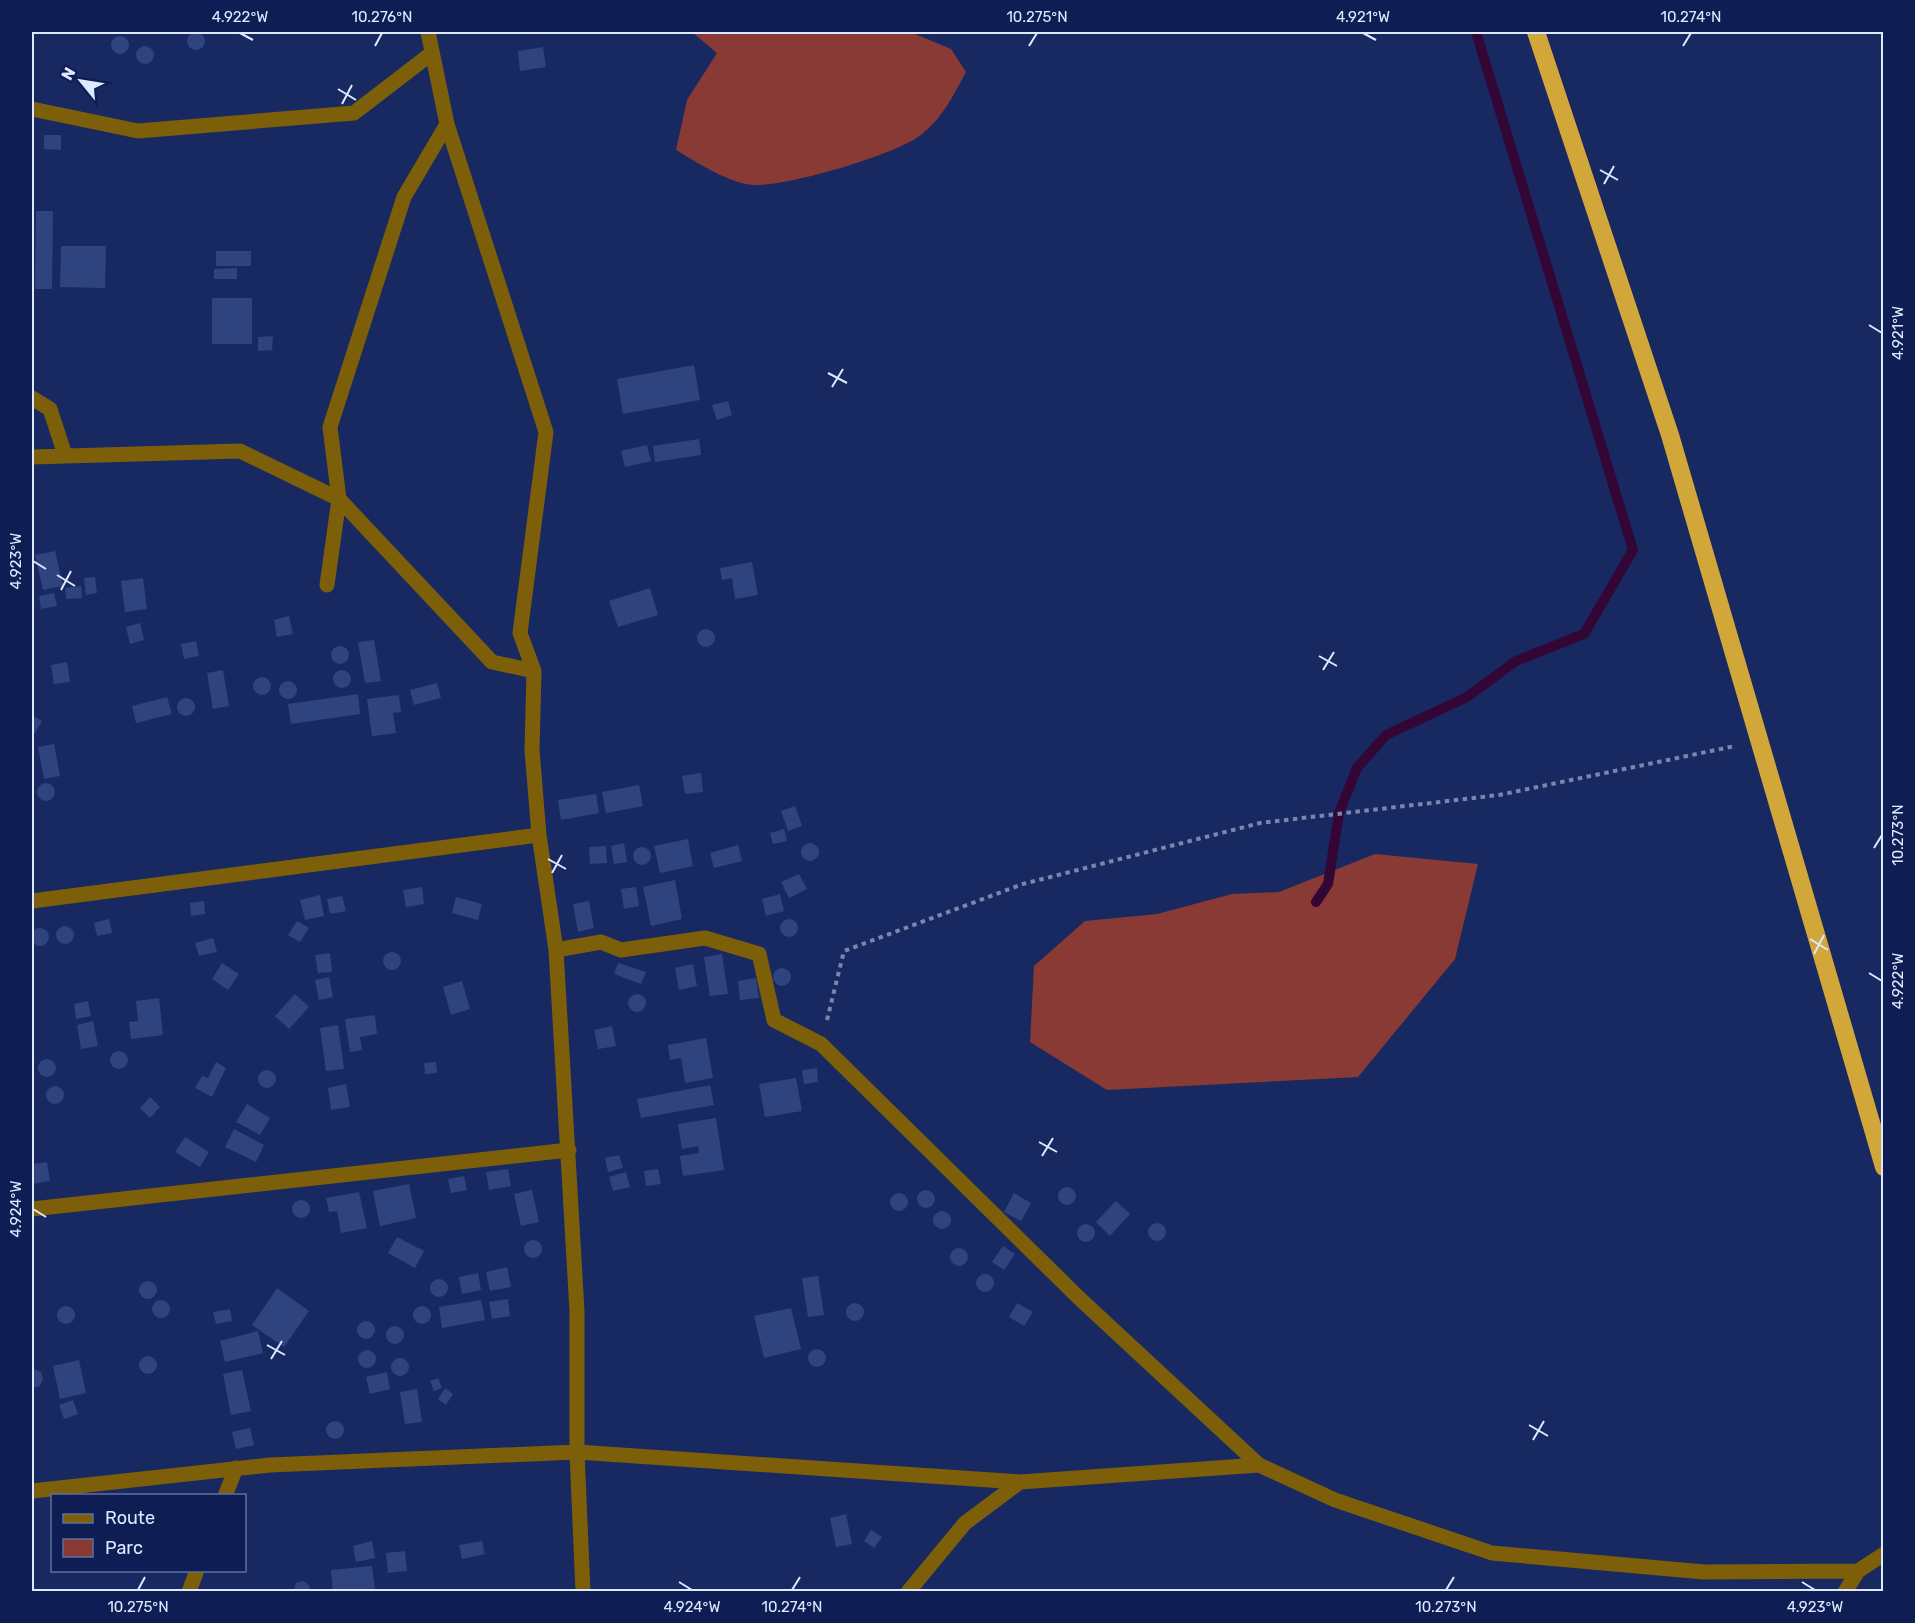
<svg xmlns="http://www.w3.org/2000/svg" width="1915" height="1623" font-family="Rubik,sans-serif">
  <style>
    .green { fill: #8a3a34 }
    .lines { fill: none; stroke-linecap: round; stroke-linejoin: round }
    .stream { stroke: #340636; stroke-width: 10 }
    .building { fill: #2f447e }
    .path { stroke: #7987ae; stroke-width: 4; stroke-dasharray: 4.5 4.5; stroke-linecap: butt }
    .minor { stroke: #7d5f0a; stroke-width: 15 }
    .highway { stroke: #d2a73a; stroke-width: 18 }
    .ticks { fill: none; stroke: #dfe9fe; stroke-width: 2 }
    .neatline { fill: none; stroke: #dfe9fe; stroke-width: 2 }
    .ticks-label { font-size: 15px; text-anchor: middle; fill: #dfe9fe }
  </style>
  <rect width="100%" height="100%" fill="#172960"/>
  <!-- green -->
  <path class="green" d="M692 32H910L951 49 966 72C953 96 941 121 918 137 890 156 789 186 755 185 732 185 696 162 676 150L687 100 717 53Z
    M1375 854 1478 864 1455 959 1358 1077 1107 1090 1030 1042 1034 966 1085 921 1157 914 1232 894 1279 892Z"/>
  <g class="lines">
    <!-- stream -->
    <path class="stream" d="M1316 902 1328 884 1339 813 1357 768 1386 735 1467 697 1516 661 1584 634 1633 550 1476 32"/>
  </g>
  <!-- building -->
  <path class="building" d="M187 41a9 9 0 1 1 18 0a9 9 0 1 1-18 0Z
    M111 45a9 9 0 1 1 18 0a9 9 0 1 1-18 0Z
    M136 55a9 9 0 1 1 18 0a9 9 0 1 1-18 0Z
    M543 47 546 67 520 71 518 51Z
    M44 135H61V150L44 149Z
    M36 211H53L52 289H35Z
    M61 246H106L105 288 60 287Z
    M216 251H251V266H216Z
    M237 268V279H214V269Z
    M212 298H252V344H212Z
    M273 336 272 350 258 351V337Z
    M694 365 700 400 623 414 617 379Z
    M728 401 732 415 717 420 712 405Z
    M699 439 701 455 655 462 653 446Z
    M647 445 651 461 625 467 621 451Z
    M55 551 63 586 43 590 35 555Z
    M752 562 758 595 735 599 732 578 722 580 720 568Z
    M95 577 97 593 86 595 84 578Z
    M143 578 147 609 125 612 121 581Z
    M81 586 82 598 66 599 65 588Z
    M650 588 658 615 618 627 609 601Z
    M54 593 57 606 41 609 39 596Z
    M289 616 293 634 277 637 274 620Z
    M140 623 144 640 130 644 126 627Z
    M697 638a9 9 0 1 1 18 0a9 9 0 1 1-18 0Z
    M374 640 381 681 365 683 358 642Z
    M196 641 199 656 184 659 181 644Z
    M331 655a9 9 0 1 1 18 0a9 9 0 1 1-18 0Z
    M67 662 70 682 54 684 51 665Z
    M333 679a9 9 0 1 1 18 0a9 9 0 1 1-18 0Z
    M223 670 229 706 213 709 207 673Z
    M253 686a9 9 0 1 1 18 0a9 9 0 1 1-18 0Z
    M279 690a9 9 0 1 1 18 0a9 9 0 1 1-18 0Z
    M437 683 441 698 414 705 410 690Z
    M358 694 360 714 291 724 288 704Z
    M399 695 401 712 393 713 396 733 372 736 367 699Z
    M167 697 172 714 136 723 132 706Z
    M177 707a9 9 0 1 1 18 0a9 9 0 1 1-18 0Z
    M32 715 42 721 33 736 32 735Z
    M54 744 60 776 44 779 38 747Z
    M701 773 703 792 685 794 682 776Z
    M37 792a9 9 0 1 1 18 0a9 9 0 1 1-18 0Z
    M639 785 643 806 606 813 602 792Z
    M596 794 599 813 561 820 558 800Z
    M795 806 802 826 788 831 781 811Z
    M784 829 787 841 773 844 770 833Z
    M688 839 693 866 660 873 654 846Z
    M801 852a9 9 0 1 1 18 0a9 9 0 1 1-18 0Z
    M624 843 627 862 614 864 611 846Z
    M738 845 742 861 714 868 710 853Z
    M606 846 607 863 590 864 589 847Z
    M633 856a9 9 0 1 1 18 0a9 9 0 1 1-18 0Z
    M799 874 807 889 789 898 781 882Z
    M675 880 682 919 651 926 643 887Z
    M422 887 424 904 406 907 403 890Z
    M636 887 639 906 624 909 621 889Z
    M780 894 784 911 766 916 762 899Z
    M320 895 324 916 305 920 300 900Z
    M342 896 346 911 330 914 327 899Z
    M456 897 482 904 478 920 452 913Z
    M204 901 205 914 191 916 190 903Z
    M589 901 594 928 578 932 573 904Z
    M780 928a9 9 0 1 1 18 0a9 9 0 1 1-18 0Z
    M109 919 112 933 97 936 94 923Z
    M297 921 309 928 300 942 288 935Z
    M56 935a9 9 0 1 1 18 0a9 9 0 1 1-18 0Z
    M31 937a9 9 0 1 1 18 0a9 9 0 1 1-18 0Z
    M213 938 217 952 199 956 195 943Z
    M383 961a9 9 0 1 1 18 0a9 9 0 1 1-18 0Z
    M330 953 332 972 318 973 315 955Z
    M722 954 728 994 710 996 704 957Z
    M222 963 239 974 228 990 212 979Z
    M618 963 646 972 641 984 614 974Z
    M693 964 697 986 679 990 675 968Z
    M773 977a9 9 0 1 1 18 0a9 9 0 1 1-18 0Z
    M329 977 333 997 319 1000 315 980Z
    M756 978 759 998 740 1000 738 981Z
    M462 981 470 1009 451 1015 443 987Z
    M628 1003a9 9 0 1 1 18 0a9 9 0 1 1-18 0Z
    M295 994 309 1007 289 1029 275 1016Z
    M159 998 163 1035 131 1039 129 1022 138 1021 136 1001Z
    M88 1001 91 1016 76 1019 74 1004Z
    M375 1015 377 1034 360 1037 362 1050 350 1052 345 1019Z
    M93 1021 98 1046 81 1049 77 1025Z
    M338 1025 344 1069 326 1071 320 1028Z
    M612 1026 616 1046 598 1049 594 1030Z
    M706 1038 713 1078 685 1083 681 1058 670 1060 668 1045Z
    M110 1060a9 9 0 1 1 18 0a9 9 0 1 1-18 0Z
    M38 1068a9 9 0 1 1 18 0a9 9 0 1 1-18 0Z
    M216 1062 226 1068 212 1097 195 1088 202 1076 208 1078Z
    M436 1062 437 1073 425 1074 424 1063Z
    M817 1068 818 1082 804 1084 802 1070Z
    M258 1079a9 9 0 1 1 18 0a9 9 0 1 1-18 0Z
    M796 1078 802 1111 765 1117 759 1084Z
    M346 1084 350 1107 331 1110 328 1088Z
    M710 1085 714 1105 641 1118 637 1099Z
    M46 1095a9 9 0 1 1 18 0a9 9 0 1 1-18 0Z
    M150 1097 160 1107 150 1118 140 1108Z
    M247 1104 270 1118 260 1135 236 1122Z
    M716 1118 724 1170 683 1176 680 1156 699 1153 698 1146 682 1149 678 1124Z
    M234 1129 264 1145 256 1162 225 1147Z
    M185 1137 209 1152 200 1167 175 1152Z
    M619 1155 623 1168 608 1172 605 1158Z
    M47 1162 50 1181 32 1184V1164Z
    M508 1169 511 1186 489 1190 486 1172Z
    M658 1169 661 1184 646 1186 644 1171Z
    M626 1172 630 1187 613 1191 609 1177Z
    M464 1176 467 1190 451 1193 448 1179Z
    M409 1184 416 1218 380 1226 373 1191Z
    M1058 1196a9 9 0 1 1 18 0a9 9 0 1 1-18 0Z
    M917 1199a9 9 0 1 1 18 0a9 9 0 1 1-18 0Z
    M532 1190 539 1222 521 1226 514 1194Z
    M359 1192 367 1228 341 1233 337 1211 329 1212 326 1198Z
    M1014 1193 1031 1203 1021 1221 1004 1212Z
    M890 1202a9 9 0 1 1 18 0a9 9 0 1 1-18 0Z
    M292 1209a9 9 0 1 1 18 0a9 9 0 1 1-18 0Z
    M1116 1201 1130 1214 1110 1236 1096 1222Z
    M933 1220a9 9 0 1 1 18 0a9 9 0 1 1-18 0Z
    M1148 1232a9 9 0 1 1 18 0a9 9 0 1 1-18 0Z
    M1077 1233a9 9 0 1 1 18 0a9 9 0 1 1-18 0Z
    M397 1237 424 1251 415 1268 388 1253Z
    M524 1249a9 9 0 1 1 18 0a9 9 0 1 1-18 0Z
    M1003 1246 1015 1254 1004 1270 992 1262Z
    M950 1257a9 9 0 1 1 18 0a9 9 0 1 1-18 0Z
    M507 1267 511 1287 490 1291 486 1272Z
    M478 1273 481 1290 462 1294 459 1277Z
    M976 1283a9 9 0 1 1 18 0a9 9 0 1 1-18 0Z
    M818 1276 824 1315 808 1317 802 1278Z
    M430 1288a9 9 0 1 1 18 0a9 9 0 1 1-18 0Z
    M139 1290a9 9 0 1 1 18 0a9 9 0 1 1-18 0Z
    M277 1288 309 1311 284 1347 252 1325Z
    M508 1299 510 1316 492 1319 489 1302Z
    M152 1309a9 9 0 1 1 18 0a9 9 0 1 1-18 0Z
    M481 1300 485 1320 442 1328 439 1307Z
    M846 1312a9 9 0 1 1 18 0a9 9 0 1 1-18 0Z
    M1017 1303 1033 1312 1024 1326 1009 1317Z
    M413 1315a9 9 0 1 1 18 0a9 9 0 1 1-18 0Z
    M57 1315a9 9 0 1 1 18 0a9 9 0 1 1-18 0Z
    M791 1308 801 1349 764 1358 754 1316Z
    M230 1309 232 1321 216 1324 213 1312Z
    M357 1330a9 9 0 1 1 18 0a9 9 0 1 1-18 0Z
    M386 1335a9 9 0 1 1 18 0a9 9 0 1 1-18 0Z
    M258 1331 263 1353 225 1362 220 1341Z
    M808 1358a9 9 0 1 1 18 0a9 9 0 1 1-18 0Z
    M358 1359a9 9 0 1 1 18 0a9 9 0 1 1-18 0Z
    M139 1365a9 9 0 1 1 18 0a9 9 0 1 1-18 0Z
    M391 1367a9 9 0 1 1 18 0a9 9 0 1 1-18 0Z
    M79 1360 86 1393 60 1399 53 1366Z
    M34 1369 41 1372 43 1379 40 1386 33 1388 32 1370Z
    M242 1370 251 1411 231 1415 223 1374Z
    M387 1372 390 1389 370 1394 366 1377Z
    M438 1378 442 1388 434 1391 430 1381Z
    M445 1388 453 1394 446 1405 438 1399Z
    M417 1389 422 1422 405 1424 400 1392Z
    M73 1400 78 1414 64 1419 59 1405Z
    M326 1430a9 9 0 1 1 18 0a9 9 0 1 1-18 0Z
    M250 1428 254 1445 236 1449 232 1432Z
    M846 1514 852 1544 836 1547 830 1518Z
    M871 1530 882 1537 874 1548 864 1541Z
    M372 1541 375 1558 356 1562 353 1546Z
    M482 1541 485 1554 462 1559 459 1545Z
    M405 1551 407 1571 388 1573 386 1553Z
    M372 1566 375 1590 333 1592 331 1570Z
    M303 1581 309 1585 311 1592H293L296 1583Z"/>
  <g class="lines">
    <!-- path -->
    <path class="path" d="M827 1020 844 951 1023 884 1260 823 1499 795 1735 746"/>
    <!-- minor -->
    <path class="minor" d="M428 32 447 124 546 432 520 633 534 671 532 750 539 835 556 950 577 1311V1452L583 1592
      M32 109 138 131 354 113 432 53
      M32 398 50 409 65 455
      M32 457 240 451 339 499 492 662 534 671
      M327 585 339 499 330 427 404 197 447 124
      M32 901 539 835
      M556 950 601 942 621 950 705 938 759 954 774 1020 821 1044 1079 1298 1259 1465
      M32 1209 569 1150
      M32 1491 270 1465 577 1452 1020 1482 1259 1465 1335 1500 1492 1553 1704 1572 1858 1571 1884 1554
      M225 1496 236 1468
      M189 1592 197 1570
      M908 1592 965 1523 1020 1482
      M1845 1592 1858 1571"/>
    <!-- highway -->
    <path class="highway" d="M1536 32 1670 435 1884 1167"/>
  </g>
  <!-- ticks -->
  <path class="ticks" d="M240 33 253 40M1363 33 1376 40M375 46 382 33M1029 46 1037 33M1683 46 1691 33M338 89 356 100M342 104 352 85M1600 170 1618 180M1604 184 1614 166M1869 325 1882 333M828 373 847 383M832 387 843 369M33 561 46 569M57 575 75 586M61 590 71 571M1319 656 1337 666M1323 670 1334 652M1874 848 1882 835M548 859 566 869M552 873 562 855M1810 939 1828 950M1814 954 1824 935M1869 973 1882 981M1039 1142 1057 1152M1042 1156 1053 1138M33 1209 46 1217M267 1345 285 1355M271 1359 282 1341M1529 1425 1548 1436M1533 1440 1544 1421M679 1582 692 1590M1802 1582 1815 1590M138 1590 145 1577M792 1590 800 1577M1446 1590 1454 1577"/>
  <!-- border -->
  <rect width="1915" height="1623" fill="none" stroke="#0e1e54" stroke-width="66"/>
  <!-- legend -->
  <rect x="51" y="1494" width="195" height="78" fill="#0e1e54" stroke="#626f98" stroke-width="1.5"/>
  <rect x="63" y="1514" width="30" height="9" fill="#7d5f0a" stroke="#626f98" stroke-width="1.5"/>
  <text x="105" y="1524" font-size="18" fill="#dfe9fe">Route</text>
  <rect x="63" y="1539" width="30" height="18" fill="#8a3a34" stroke="#626f98" stroke-width="1.5"/>
  <text x="105" y="1554" font-size="18" fill="#dfe9fe">Parc</text>
  <!-- north arrow -->
  <g transform="translate(81 81) rotate(300)" stroke="#0e1e54" stroke-width="4.5" paint-order="stroke">
  <path d="M0-4.5L10 22L0 15L-10 22Z" fill="#dfe9fe"/>
  <text y="-9" font-size="16" font-weight="bold" text-anchor="middle" fill="#dfe9fe">N</text>
  </g>
  <rect x="33" y="33" width="1849" height="1557" class="neatline"/>
  <g class="ticks-label">
    <text x="240" y="22">4.922°W</text>
    <text x="382" y="22">10.276°N</text>
    <text x="1037" y="22">10.275°N</text>
    <text x="1363" y="22">4.921°W</text>
    <text x="1691" y="22">10.274°N</text>
    <text transform="translate(1898 333) rotate(-90)" y="5">4.921°W</text>
    <text transform="translate(16 561) rotate(-90)" y="5">4.923°W</text>
    <text transform="translate(1898 835) rotate(-90)" y="5">10.273°N</text>
    <text transform="translate(1898 981) rotate(-90)" y="5">4.922°W</text>
    <text transform="translate(16 1209) rotate(-90)" y="5">4.924°W</text>
    <text x="138" y="1612">10.275°N</text>
    <text x="692" y="1612">4.924°W</text>
    <text x="792" y="1612">10.274°N</text>
    <text x="1446" y="1612">10.273°N</text>
    <text x="1815" y="1612">4.923°W</text>
  </g>
</svg>
